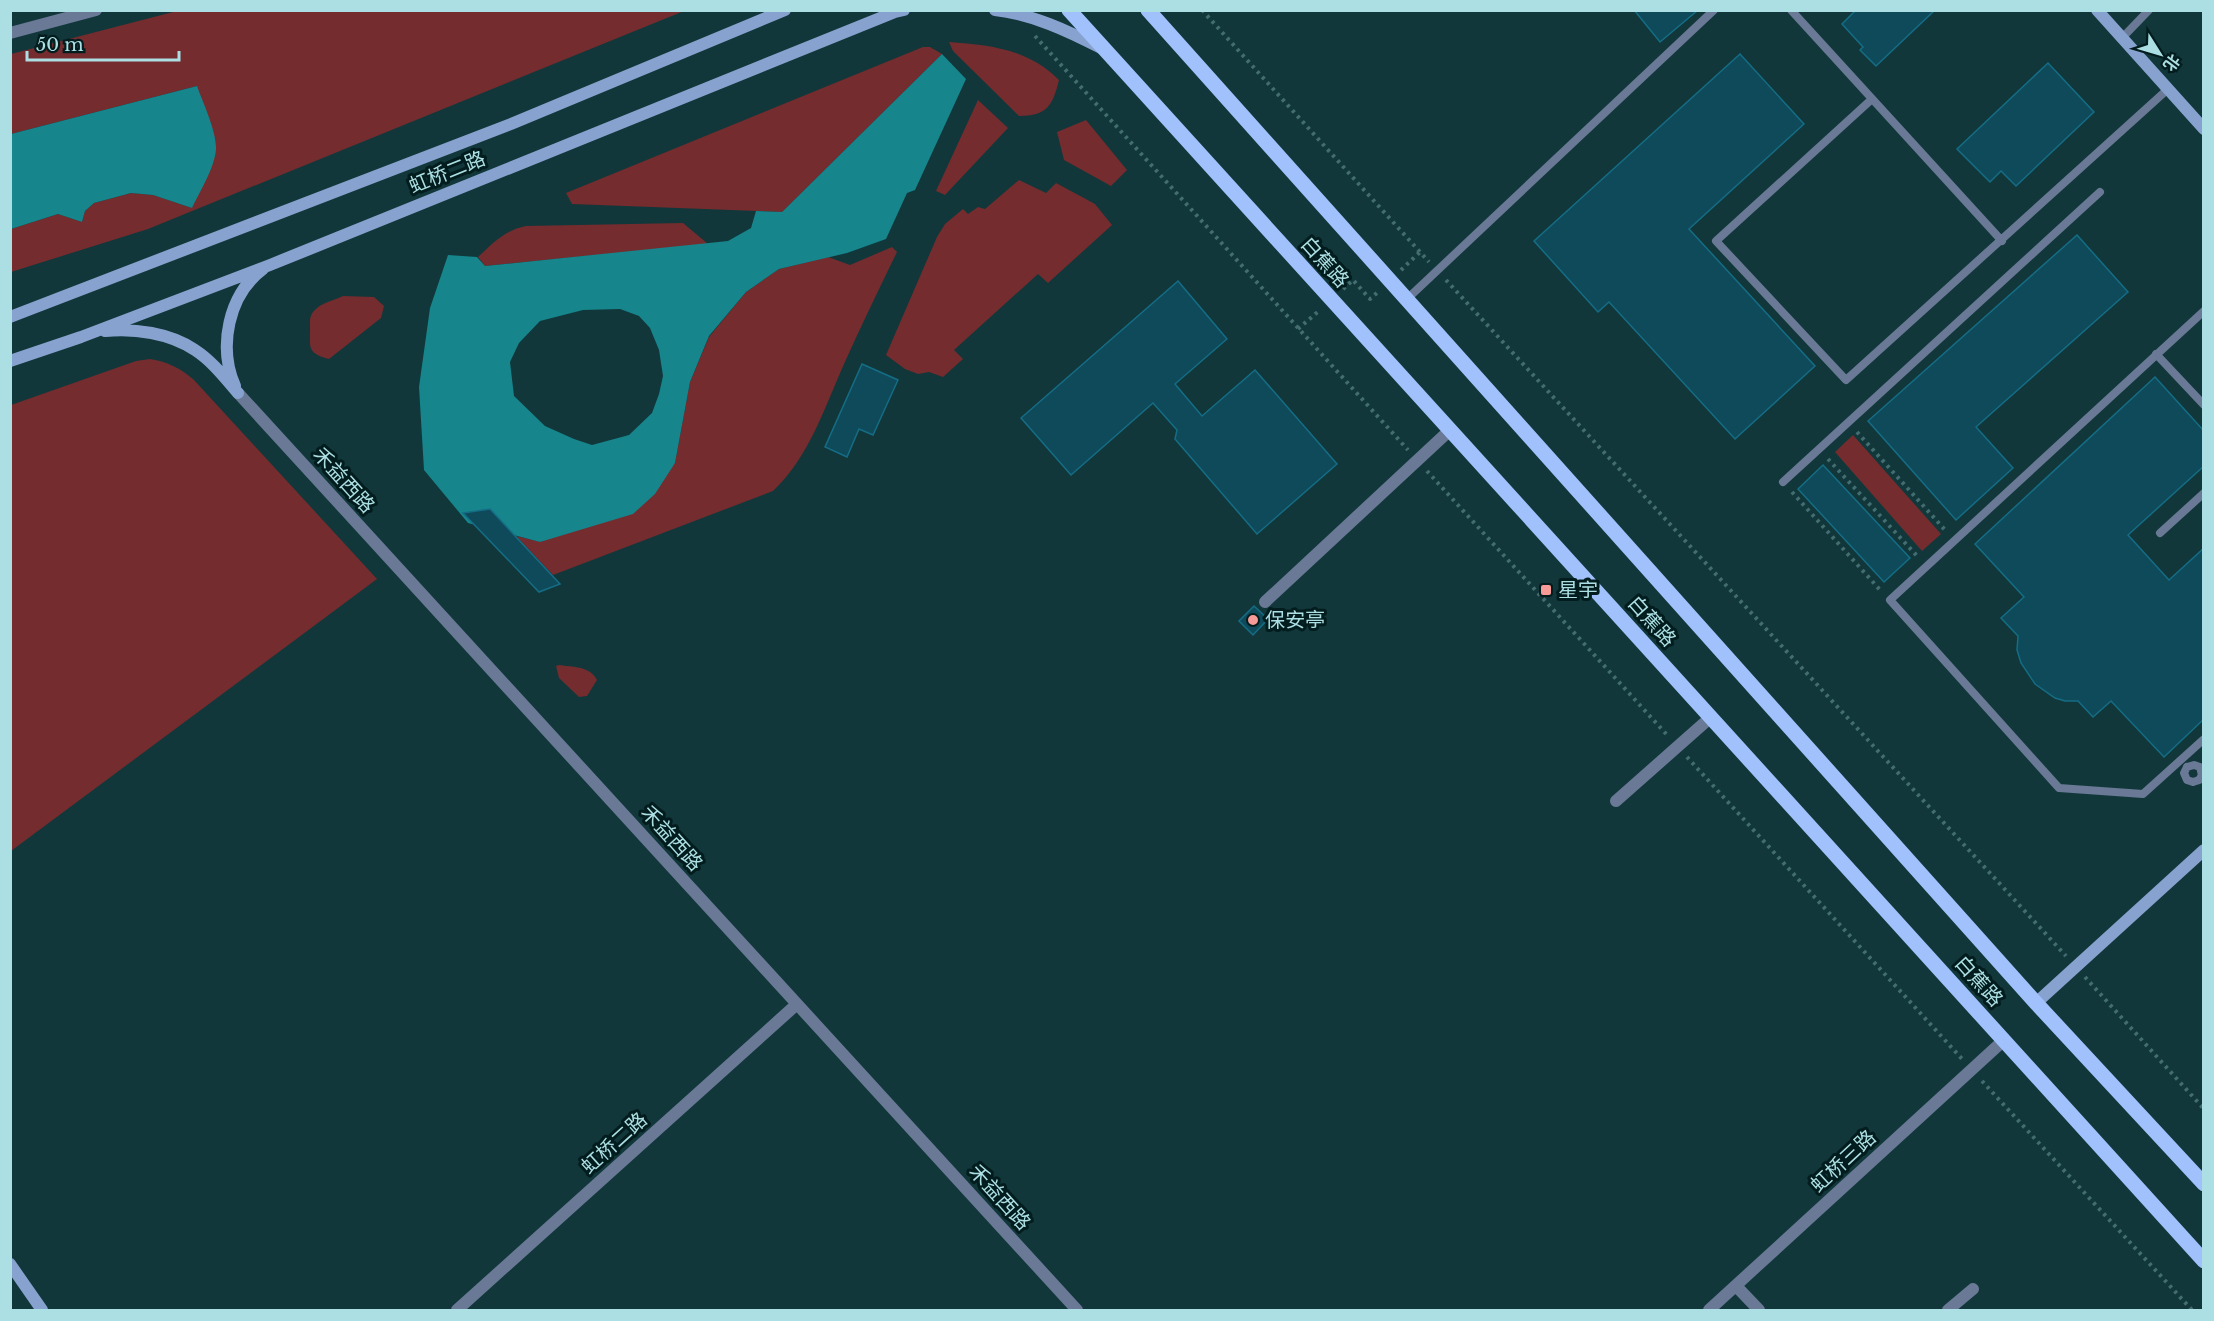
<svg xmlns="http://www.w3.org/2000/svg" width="2214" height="1321" font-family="'Libre Baskerville','Noto Sans SC',serif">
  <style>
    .green { fill: #742c2e }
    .water { fill: #16858c; fill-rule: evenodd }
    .building { fill: #0f4a5b; stroke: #156d85; stroke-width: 1.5 }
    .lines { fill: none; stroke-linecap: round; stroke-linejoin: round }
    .path { stroke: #436d71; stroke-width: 4; stroke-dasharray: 3 4.5; stroke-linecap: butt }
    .lane { stroke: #697996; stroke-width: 8 }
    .street { stroke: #697996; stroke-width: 12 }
    .secondary { stroke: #88a2cf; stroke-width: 12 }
    .primary { stroke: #a0c1fc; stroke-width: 15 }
    .poi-dot { fill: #f59b98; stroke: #031d1f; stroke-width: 2 }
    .labels { text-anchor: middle; stroke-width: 6; stroke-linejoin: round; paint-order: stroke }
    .street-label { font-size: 20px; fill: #acdfe3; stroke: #031d1f }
    .poi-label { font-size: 20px; fill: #acdfe3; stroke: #031d1f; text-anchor: start }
  </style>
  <rect width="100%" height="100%" fill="#11373a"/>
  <!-- green -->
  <path class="green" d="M177 11H684L148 229 11 272V229L58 214 82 222 85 211 94 203 131 193 153 195 192 208 197 86 11 134V54Z
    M949 42C990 45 1028 49 1059 80 1053 105 1047 116 1019 116L953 51Z
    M923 47H930L942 54 782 212 572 204 566 193Z
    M978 100 1008 128 945 195 936 191Z
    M1086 120 1127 170 1111 186 1064 160 1057 132Z
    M1019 180 1046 193 1056 183 1095 204 1112 225 1048 283 1038 274 954 350 963 359 943 377 929 372 918 374 905 369 886 355 937 237 945 224 963 209 968 214 978 207 985 209Z
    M683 223 708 244 485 266 478 257C493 243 505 230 526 226Z
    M892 247 897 252C879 289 861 326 844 364 824 409 809 457 773 491L553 575 516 536 541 542 675 463 690 382 709 337 746 292 779 269 828 257 850 265Z
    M343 296 374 297 384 306 381 318 329 359C307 353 310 348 310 328 310 322 309 316 314 311 320 303 335 300 343 296Z
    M150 359C168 362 180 368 194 380L377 579 11 851V405L136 361Z
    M1853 435 1941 534 1922 551 1835 452Z
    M559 665C573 667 590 666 597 680L587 696 579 697 559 678 556 666Z"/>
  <!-- water -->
  <path class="water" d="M942 54 966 79 915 190 907 193 886 239 847 253 779 269 746 292 709 336 690 382 675 463 655 494 633 514 540 542 468 523 424 470 419 387 430 308 448 255 477 257 485 266 728 241 751 228 756 211 782 212ZM620 309 639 316 650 328 659 350 663 376 659 394 652 413 629 435 592 445 574 439 545 426 514 396 510 362 519 343 540 321 583 310Z
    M197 86C203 103 217 132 216 150 214 169 200 191 192 208L153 195 131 193 94 203 85 211 82 222 58 214 11 229V134Z"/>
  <!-- building -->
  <path class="building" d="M1634 10H1698L1660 42Z
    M1856 10H1935L1876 66 1860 50 1863 47 1842 24Z
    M1740 54 1804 124 1689 229 1815 366 1735 439 1609 302 1598 312 1534 241Z
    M2048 63 2094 112 2016 186 2001 171 1990 182 1957 149Z
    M2077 235 2128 292 1976 427 2013 468 1956 520 1868 421Z
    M1178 281 1227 339 1175 384 1202 416 1255 370 1337 464 1257 534 1175 439 1177 430 1153 403 1071 475 1021 418Z
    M862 364 898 380 873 435 859 429 847 457 825 447Z
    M2155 377 2204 431V466L2128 535 2169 580 2204 548V719L2164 757 2111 701 2093 717 2078 701H2065L2055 698 2035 684 2021 663 2017 650 2018 636 2001 618 2024 597 1975 544Z
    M1823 465 1910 558 1884 582 1798 489Z
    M490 509 560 584 539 592 463 513Z
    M1254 606 1268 619 1253 635 1239 621Z"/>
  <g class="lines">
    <!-- path -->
    <path class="path" d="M1202 10 1429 262
      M1035 36 1408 450
      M1401 270 1420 252
      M1446 280 2066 956
      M1343 289 1353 280 1370 299 1378 292
      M1298 329 1320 310
      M1857 432 1946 531
      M1828 459 1918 557
      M1427 471 1668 736
      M1792 492 1881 591
      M1687 757 1963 1060
      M2085 977 2204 1109
      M1982 1081 2192 1310"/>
    <!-- lane -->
    <path class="lane" d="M1791 10 2002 241
      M2122 38 2149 10
      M1872 99 1716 241 1846 380 2168 89
      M1407 299 1714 10
      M2204 311 1890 600 2059 788 2143 794 2204 739
      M2156 354 2204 405
      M1783 482 2100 192
      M2160 533 2204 493
      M2187 767 2194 765 2200 767 2202 775 2199 780
      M2187 767 2184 773 2187 780 2193 782 2199 780"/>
    <!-- street -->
    <path class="street" d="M10 33 96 10
      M238 393 1077 1310
      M1265 602 1450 430
      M1616 801 1711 717
      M1736 1286 1759 1310
      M457 1310 797 1004
      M1709 1310 2004 1040
      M1948 1310 1973 1289"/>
    <!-- secondary -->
    <path class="secondary" d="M995 10C1032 14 1068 31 1101 48
      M2097 10 2204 129
      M10 317 511 124 785 10
      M105 331C134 328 170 333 195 350 212 361 225 378 238 393
      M10 361 81 337 270 265 895 12 904 10
      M235 386C218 347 228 295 263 269
      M2036 1003 2204 850
      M10 1264 42 1310"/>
    <!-- primary -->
    <path class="primary" d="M1069 10 2204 1261
      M1148 10 2036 1003 2204 1184"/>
  </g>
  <!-- markers -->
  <g class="poi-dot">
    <rect x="1540" y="584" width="12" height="12" rx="3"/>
    <circle cx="1253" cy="620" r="6"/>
  </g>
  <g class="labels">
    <!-- street labels -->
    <g class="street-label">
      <text transform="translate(447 172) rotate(-22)" y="7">虹桥二路</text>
      <text transform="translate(1325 262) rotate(48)" y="7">白蕉路</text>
      <text transform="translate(344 480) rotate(48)" y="7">禾益西路</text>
      <text transform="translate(1652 621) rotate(48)" y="7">白蕉路</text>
      <text transform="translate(672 838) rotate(48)" y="7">禾益西路</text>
      <text transform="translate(1979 981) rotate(48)" y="7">白蕉路</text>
      <text transform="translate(614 1143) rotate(-42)" y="7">虹桥二路</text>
      <text transform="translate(1843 1161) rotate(-43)" y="7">虹桥三路</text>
      <text transform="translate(1000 1197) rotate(48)" y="7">禾益西路</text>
    </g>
    <!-- poi labels -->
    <g class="poi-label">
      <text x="1558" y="597">星宇</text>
      <text x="1265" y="627">保安亭</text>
    </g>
  </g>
  <!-- border -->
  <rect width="2214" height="1321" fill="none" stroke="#acdfe3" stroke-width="24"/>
  <!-- north arrow -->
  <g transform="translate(2160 54) rotate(127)" stroke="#031d1f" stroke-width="4.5" paint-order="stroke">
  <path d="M0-4.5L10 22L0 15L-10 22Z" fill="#acdfe3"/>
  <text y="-9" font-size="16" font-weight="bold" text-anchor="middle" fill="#acdfe3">北</text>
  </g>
  <!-- scale -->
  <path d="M27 51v9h152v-9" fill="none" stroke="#acdfe3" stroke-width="3"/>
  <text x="36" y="51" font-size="18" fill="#acdfe3" stroke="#031d1f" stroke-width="4.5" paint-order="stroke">50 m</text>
</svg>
